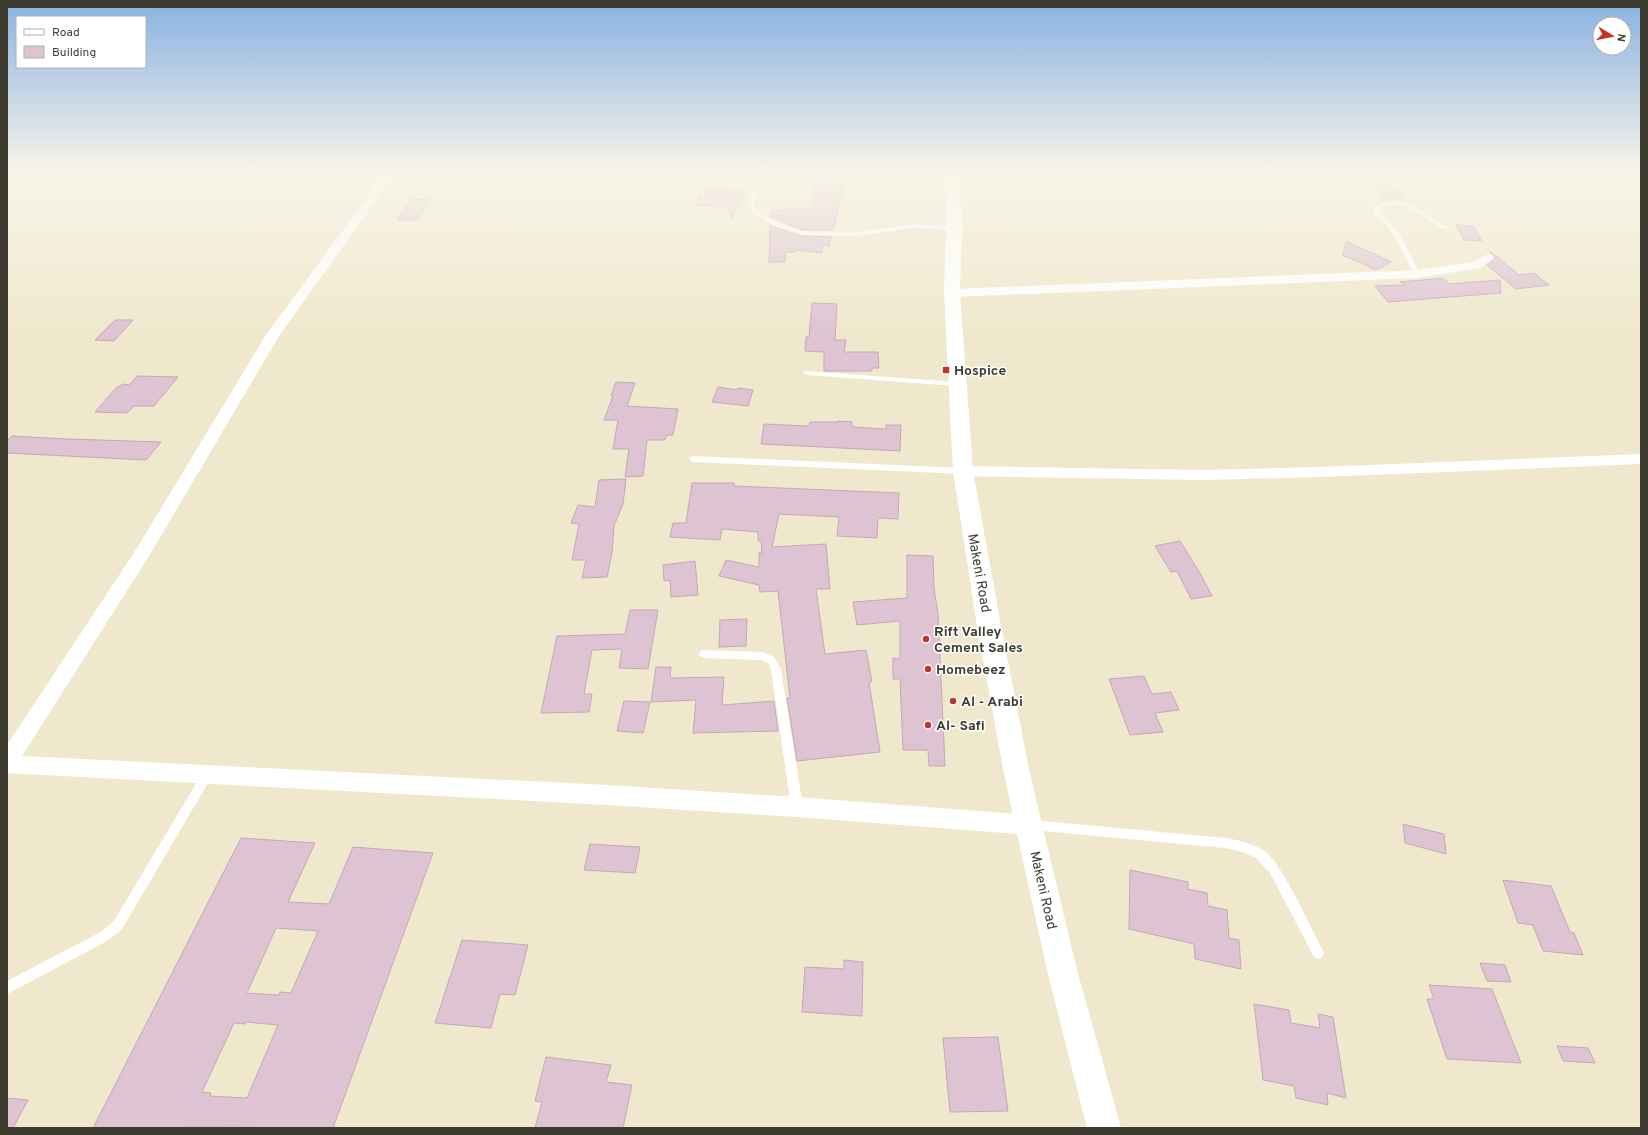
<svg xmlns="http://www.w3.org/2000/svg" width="1648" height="1135" font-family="Overpass,sans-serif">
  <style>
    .building { fill: #dec3d3; stroke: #c3a9b8; fill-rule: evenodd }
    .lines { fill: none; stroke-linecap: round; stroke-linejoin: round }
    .service { fill: #fff; fill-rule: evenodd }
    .minor { fill: #fff; fill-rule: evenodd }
    .secondary { fill: #fff; fill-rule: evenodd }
    .poi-dot { fill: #c1332a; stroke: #fff; stroke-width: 1.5 }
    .labels { text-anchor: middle; stroke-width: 3; stroke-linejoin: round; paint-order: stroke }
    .poi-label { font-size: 14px; font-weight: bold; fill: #3e3b30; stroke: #fff; text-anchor: start }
    .street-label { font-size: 14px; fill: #3e3b30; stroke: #fff }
  </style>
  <rect width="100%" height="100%" fill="#f0e8cd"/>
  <!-- building -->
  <path class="building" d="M822 180H846L833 230H802L771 217 772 210 812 209 816 181Z
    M1370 183H1389L1403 198H1384Z
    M703 187 734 189 747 190 732 218 728 207 695 205Z
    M412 199 431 200 417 220H397Z
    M1456 225 1473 226 1482 241 1464 240Z
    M770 226 802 236 831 237 829 246 822 245V253L796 250 795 252H786L785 262H769Z
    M1346 241 1391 262 1376 270 1350 258 1343 256Z
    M1491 252 1519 275 1534 273 1549 285 1516 289 1487 265 1495 258 1493 254 1490 253Z
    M1443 278 1449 284 1500 280 1501 293 1388 302 1375 286 1406 285 1400 282Z
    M812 303 837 304 835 340H846L844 352H878L879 368H872V371H824V352L805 351 806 337H809Z
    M115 320H133L114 341 95 340Z
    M137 376 178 377 154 406H134L127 413 95 412 116 388 123 384 129 385Z
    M616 382 635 383 627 406 678 409 673 435H667L665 440H647L643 476 625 477 629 449H613L618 420H604L613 396H611Z
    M718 387 737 390 738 388 753 390 748 406 712 402Z
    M838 421 852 422V427L886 429V425H901L900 451 761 444 764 424 809 426 810 422H838Z
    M12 436 67 439 161 442 146 460 7 453V441Z
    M626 479 623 504 614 526 612 553 607 577 582 578 586 560H572L579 524 571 523 578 505 595 507 599 480Z
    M692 483H734V486L899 493 898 519 878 518 877 538 837 536 839 517 779 514 772 547 826 544 830 589H816L825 654 866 650 872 682H869L880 752 797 761 787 698H790L778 591 760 592 759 585 719 576 726 560 759 567V553H762L761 541H758V532L722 529 720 540 670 537 673 523H686Z
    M1180 541 1201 575 1212 596 1191 599 1177 571 1171 572 1155 546Z
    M907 555 933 556 934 588 938 614 945 766H929L928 750H903L900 679H893V658L900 659V621L857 625 853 602 907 598Z
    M695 561 698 595 671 597 670 580 664 581 663 565Z
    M630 610H658L648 669 619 668 622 649 592 650 584 694H592L589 712 541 713 557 636 625 634Z
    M747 619 746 646 719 647 720 620Z
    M656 667H671L670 678 724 677 722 705 774 701 778 731 693 733 696 700 651 702Z
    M1144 676 1152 694 1171 692 1179 710 1155 713 1163 732 1130 735 1109 679Z
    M624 701 650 702 643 733 617 731Z
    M1403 824 1444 834 1446 854 1405 843Z
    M241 838 315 843 288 902 329 904 353 847 433 853 333 1128 186 1127V1128H93ZM276 928 318 931 291 993 280 992 279 995 247 993ZM245 1022 278 1025 247 1098 210 1096 211 1093 202 1092 234 1023 245 1024Z
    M590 844 640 847 635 873 584 870Z
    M1130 870 1188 882V889L1207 893 1208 906 1227 910 1229 938 1239 940 1241 969 1195 959 1194 944 1129 929Z
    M1503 880 1551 886 1570 932 1574 933 1583 955 1543 951 1533 925 1518 923Z
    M462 940 528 945 515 995 500 994 491 1028 435 1023Z
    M844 960 863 962 862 1016 802 1012 805 967 844 969Z
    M1480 963 1505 965 1511 982 1487 981Z
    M1429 985 1492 989 1521 1063 1447 1059 1427 999H1434Z
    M1254 1004 1289 1010 1291 1023 1320 1028 1318 1014 1333 1017 1346 1098 1327 1093 1328 1105 1296 1098 1294 1086 1263 1080Z
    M998 1037 1008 1111 950 1112 943 1038Z
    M1557 1046 1588 1048 1595 1063 1563 1061Z
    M546 1057 611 1065 606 1082 632 1085 623 1128H535L542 1102 535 1101Z
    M7 1098 28 1100 13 1128H7Z"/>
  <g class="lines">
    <!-- service -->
    <path class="service" d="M754 190 757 192 754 207 763 215 776 222 802 231 855 232 912 224 954 226 957 228 954 230 912 228 855 236 802 235 772 225 759 217 748 207 751 192Z
      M1392 201 1402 202 1416 208 1449 228 1444 229C1427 221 1399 195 1380 208V212L1398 231 1420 274 1419 275H1415L1392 232 1374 212V207L1380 203Z
      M804 371 956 382 960 384 956 386 807 375 803 373Z
      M693 456 963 468 967 471 963 474 693 462 689 459Z
      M704 650 762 652 774 657 781 670 803 807 801 811 797 812 793 811 791 807 771 670 768 663 761 660 704 658 701 657 699 654 701 651Z
      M207 770 211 772 212 775 211 778 122 929 109 940 7 994V981L101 932 114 921 203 772Z
      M1032 820 1225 838C1238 840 1251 843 1263 850 1280 859 1311 928 1322 949L1324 953 1322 957 1318 959 1314 957 1270 873 1256 858 1243 852 1225 848 1032 830 1028 829 1026 825 1028 821Z"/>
    <!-- minor -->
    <path class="minor" d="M381 174H391L374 203 279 336 149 556 22 756 607 785 797 797 1030 815 1037 818 1041 825 1037 832 1030 835 797 817 607 805 7 773V745L137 548 266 335 365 200Z
      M1488 254 1492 255 1494 258 1480 268 1417 278 952 297 948 296 946 293 948 290 952 289 1417 270 1473 262Z
      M1641 454V464L1319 477 1202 480 963 476 958 475 955 471 958 467 963 466 1202 470 1319 467Z"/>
    <!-- secondary -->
    <path class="secondary" d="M945 174H959L962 228 960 293 973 471 1001 626 1030 774 1077 970 1121 1128H1087L1047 970 1004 774 977 626 953 471 944 293 946 228Z"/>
  </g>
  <!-- sky -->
  <linearGradient id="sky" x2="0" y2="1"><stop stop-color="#89b2e3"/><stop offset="0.52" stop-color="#f8f5e8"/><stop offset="1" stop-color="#f8f5e8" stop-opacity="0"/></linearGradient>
  <rect width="1648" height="333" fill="url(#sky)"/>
  <!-- markers -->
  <g class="poi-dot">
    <rect x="942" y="366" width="8" height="8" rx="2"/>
    <circle cx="926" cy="639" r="4"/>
    <circle cx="928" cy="669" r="4"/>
    <circle cx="953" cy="701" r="4"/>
    <circle cx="928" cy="725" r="4"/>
  </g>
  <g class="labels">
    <!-- poi labels -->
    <g class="poi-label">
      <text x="954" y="375">Hospice</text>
      <text x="934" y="636">Rift Valley<tspan x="934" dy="16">Cement Sales</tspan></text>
      <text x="936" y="674">Homebeez</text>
      <text x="961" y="706">Al - Arabi</text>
      <text x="936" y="730">Al- Safi</text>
    </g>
    <!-- street labels -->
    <g class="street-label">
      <text transform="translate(980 573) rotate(80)" y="5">Makeni Road</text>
      <text transform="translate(1044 890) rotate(77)" y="5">Makeni Road</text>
    </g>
  </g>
  <!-- border -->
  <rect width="1648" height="1135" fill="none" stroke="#3e3b30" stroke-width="16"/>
  <!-- legend -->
  <rect x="16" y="16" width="130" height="52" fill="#ffffff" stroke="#b2b1ac"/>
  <rect x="24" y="29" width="20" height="6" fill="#ffffff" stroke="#b2b1ac"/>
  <text x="52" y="36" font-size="12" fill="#3e3b30">Road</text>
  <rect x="24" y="46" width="20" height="12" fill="#dec3d3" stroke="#b2b1ac"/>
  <text x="52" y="56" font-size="12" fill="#3e3b30">Building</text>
  <!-- north arrow -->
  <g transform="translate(1612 36) rotate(100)"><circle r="19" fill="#ffffff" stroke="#b2b1ac"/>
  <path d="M0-3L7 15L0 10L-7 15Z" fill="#c1332a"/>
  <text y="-6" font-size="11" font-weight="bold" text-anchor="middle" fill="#3e3b30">N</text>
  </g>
</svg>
